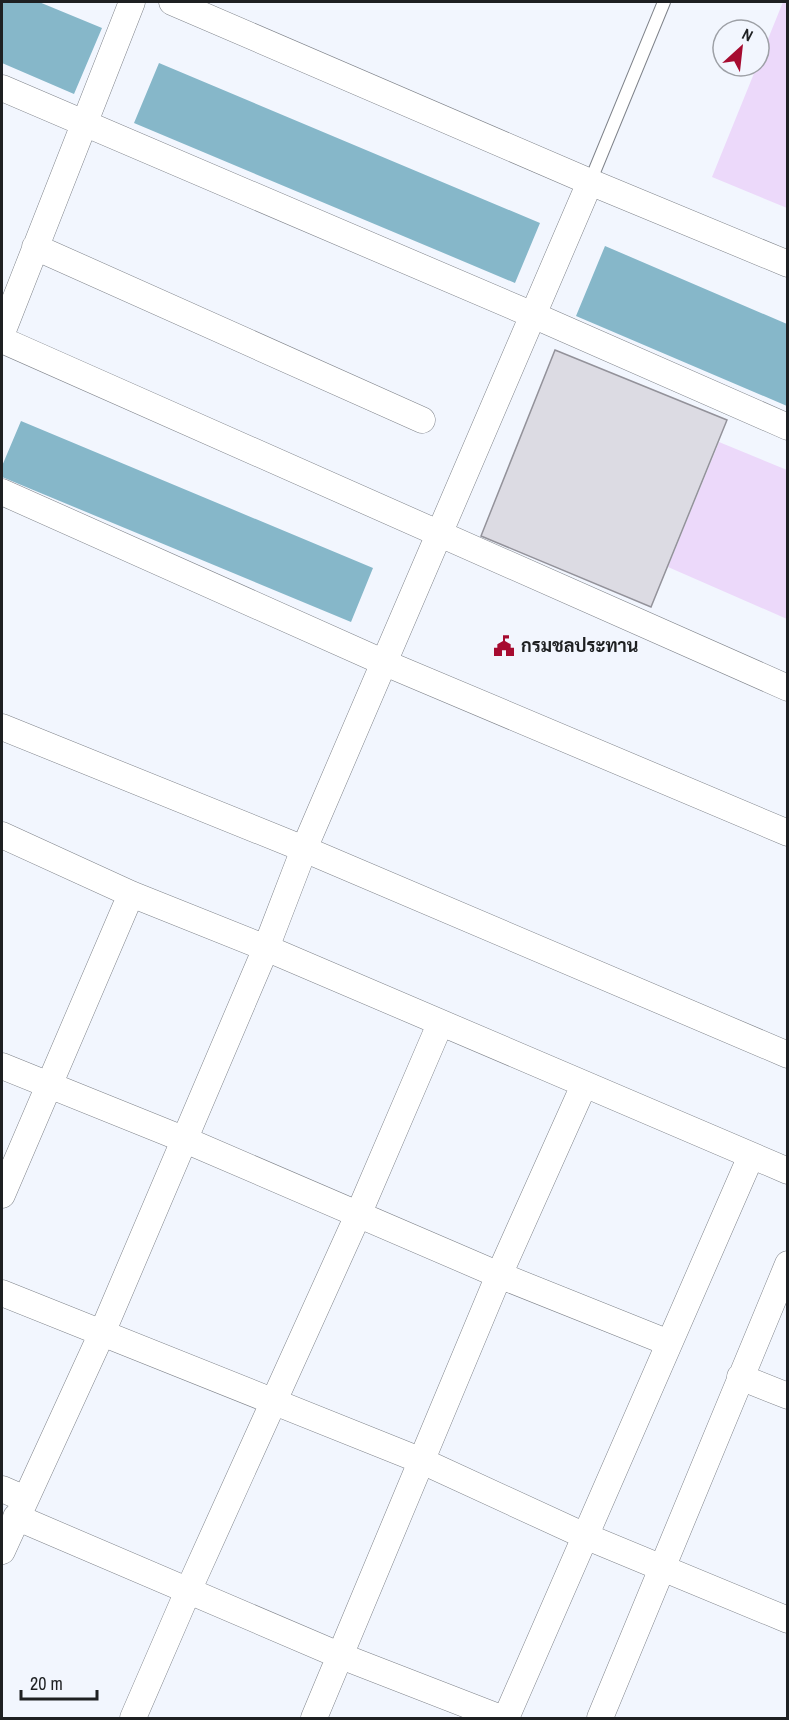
<svg xmlns="http://www.w3.org/2000/svg" width="789" height="1720" font-family="'Archivo Narrow',Sarabun,sans-serif">
  <style>
    .green { fill: #ecd9fa }
    .water { fill: #86b7c9 }
    .building { fill: #dcdbe3; stroke: #93929a; stroke-width: 1.5 }
    .lines { fill: none; stroke-linecap: round; stroke-linejoin: round }
    .lane-casing { stroke: #7f838a; stroke-width: 14 }
    .street-casing { stroke: #7f838a; stroke-width: 27 }
    .lane { stroke: #fff; stroke-width: 12 }
    .street { stroke: #fff; stroke-width: 26 }
    .labels { text-anchor: middle; stroke-width: 6; stroke-linejoin: round; paint-order: stroke }
    .poi-label { font-size: 18px; font-weight: bold; fill: #1e2022; stroke: #f2f6fe; text-anchor: start }
  </style>
  <rect width="100%" height="100%" fill="#f2f6fe"/>
  <!-- green -->
  <path class="green" d="M783 2H788L787 208 712 177 757 66H759V61Z
    M719 442 787 470V619L668 567Z"/>
  <!-- water -->
  <path class="water" d="M2 2H39L102 28 74 94 2 63Z
    M159 63 540 223 515 283 134 123Z
    M605 246 787 324V406L576 316Z
    M21 421 373 568 351 622 2 477V466Z"/>
  <!-- building -->
  <path class="building" d="M555 350 727 420 651 607 481 536Z"/>
  <g class="lines">
    <defs>
      <path id="lane" d="M590 182 664 2"/>
      <path id="street" d="M172 2 590 182 788 264
        M2 88 533 315 788 427
        M35 247 422 420
        M2 333 132 2
        M2 340 788 688
        M2 492 385 663 788 833
        M2 727 304 849 788 1055
        M2 835 131 894 266 948 788 1171
        M2 1066 183 1139 499 1275 669 1343
        M2 1195 131 894
        M2 1293 422 1461 585 1536 788 1620
        M740 1377 788 1396
        M2 1489 25 1499
        M16 1517 341 1656 501 1718
        M2 1551 102 1333 266 948 304 849 590 182
        M133 1718 188 1591 358 1215 440 1024
        M314 1718 499 1275 584 1085
        M506 1718 751 1156
        M600 1718 788 1264"/>
    </defs>
    <!-- lane casing -->
    <use href="#lane" class="lane-casing"/>
    <!-- street casing -->
    <use href="#street" class="street-casing"/>
    <!-- lane -->
    <use href="#lane" class="lane"/>
    <!-- street -->
    <use href="#street" class="street"/>
  </g>
  <!-- icons -->
  <defs>
    <symbol id="civic-bare" viewBox="-9 -9 18 18"><path d="M-.6-6.5H3V-4.5H.6V-3L4-1V1h2V6H-6V1h2V-1L-.6-3ZM-1.2 2.5V6h2.4V2.5Z" fill="#a60b30" stroke="#f2f6fe" stroke-width="2.5" paint-order="stroke"/></symbol>
  </defs>
  <g fill-rule="evenodd">
    <use href="#civic-bare" x="489" y="631" width="30" height="30"/>
  </g>
  <g class="labels">
    <!-- poi labels -->
    <g class="poi-label">
      <text x="521" y="652">กรมชลประทาน</text>
    </g>
  </g>
  <!-- border -->
  <rect width="789" height="1720" fill="none" stroke="#1e2022" stroke-width="6"/>
  <!-- north arrow -->
  <g transform="translate(741 48) rotate(27)"><circle r="28" fill="#f2f6fe" stroke="#9da0a6" stroke-width="1.5"/>
  <path d="M0-4.5L10 22L0 15L-10 22Z" fill="#a60b30"/>
  <text y="-9" font-size="16" font-weight="bold" text-anchor="middle" fill="#1e2022">N</text>
  </g>
  <!-- scale -->
  <path d="M21 1690v9h76v-9" fill="none" stroke="#1e2022" stroke-width="3"/>
  <text x="30" y="1690" font-size="18" fill="#1e2022" stroke="#f2f6fe" stroke-width="4.5" paint-order="stroke">20 m</text>
</svg>
